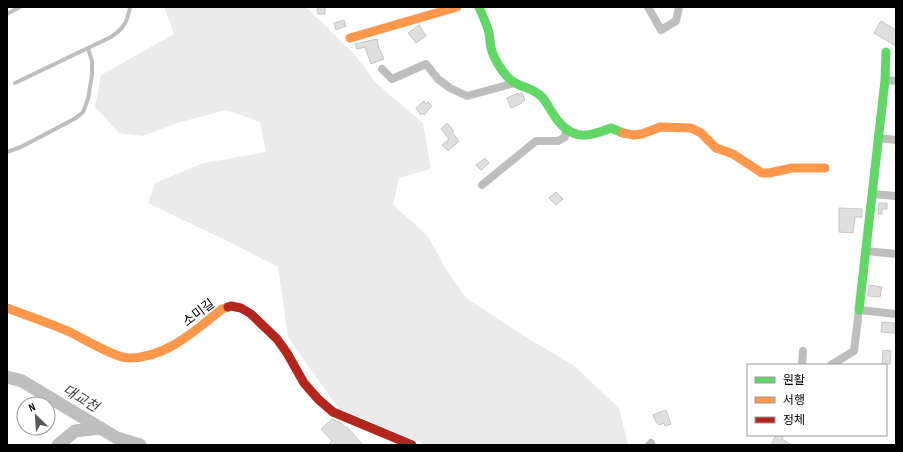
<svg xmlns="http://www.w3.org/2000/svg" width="903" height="452" font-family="'Sofia Sans Condensed','Noto Sans KR',sans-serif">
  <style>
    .green { fill: #ebebeb }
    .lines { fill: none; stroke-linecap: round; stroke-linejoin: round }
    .river { stroke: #bebebe; stroke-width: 13 }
    .building { fill: #dfdfdf; stroke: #c6c6c6 }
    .lane { stroke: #bebebe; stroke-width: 4 }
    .street { stroke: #bebebe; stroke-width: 8 }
    .fast { stroke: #63d668; stroke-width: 9 }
    .slow { stroke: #ff974d; stroke-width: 9 }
    .jam { stroke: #b3261e; stroke-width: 9 }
    .labels { text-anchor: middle; stroke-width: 3; stroke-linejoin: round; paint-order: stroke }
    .street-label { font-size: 13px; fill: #000; stroke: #fff }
    .water-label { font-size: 14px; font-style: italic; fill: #434343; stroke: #fff }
  </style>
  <rect width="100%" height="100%" fill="#fff"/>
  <!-- green -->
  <path class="green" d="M164 7H306L355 55 376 83 423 123 431 169 399 178 393 205 427 235 446 269 466 298 524 336 573 365 619 408 628 445H426L338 408 288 337 278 267 227 241 148 203 155 183 204 163 266 152 260 122 226 110 177 123 143 136 119 133 95 107 101 75 174 34Z"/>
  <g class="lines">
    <!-- river -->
    <path class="river" d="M7 377 22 381 117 438 140 445
      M58 445 75 431 101 428"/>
  </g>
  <!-- building -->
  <path class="building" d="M317 7H325V14H318Z
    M344 20 346 26 336 30 334 23Z
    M881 21 896 30V46L874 33Z
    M419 25 426 36 416 43 408 33Z
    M377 39 379 48 384 59 371 64 365 47 357 49 355 44Z
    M518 93V95L522 93 525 100 521 102 522 103 511 108 507 98Z
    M424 101 426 104 428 102 432 106 424 115 423 113 421 115 416 108Z
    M447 123 454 131 452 132 459 141 448 151 442 145 449 139 441 129Z
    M485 158 489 163 481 170 476 165Z
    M556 192 563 199 556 205 549 198Z
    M879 203H887V209H882V214H878Z
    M839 208 862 209V217H855L853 233 839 232Z
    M869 285 882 287 880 297 868 296Z
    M882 322 894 323V326H896V333L881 332Z
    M883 350 891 351 890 364H882Z
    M666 410 671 424 665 426 664 423 659 425 656 422 653 415Z
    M332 419 341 423 346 428 347 427 363 445H328L332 441 321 429Z
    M776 435H784L782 439 792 445H771Z"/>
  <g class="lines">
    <!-- lane -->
    <path class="lane" d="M7 14 20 7
      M15 83 111 37C124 28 127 23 130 7
      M7 152 21 147 76 118 83 112 88 99 92 75V61L88 48"/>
    <!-- street -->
    <path class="street" d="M648 7 661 30 676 21 679 7
      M382 69 392 79 426 64 438 79 450 88 467 96 515 83
      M885 80 896 81
      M879 138 896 140
      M482 185 536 141H558L565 137 566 129
      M873 194 896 196
      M866 251 896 254
      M802 365 803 351
      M831 365 854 351 859 310 896 314
      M649 445 651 443"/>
    <!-- fast -->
    <path class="fast" d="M479 7C482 15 487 24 489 33 490 38 490 43 491 48 494 59 503 74 512 81 522 88 532 87 542 97 548 104 552 114 559 122 575 141 591 136 611 128L623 133
      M859 310 885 80 886 52"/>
    <!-- slow -->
    <path class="slow" d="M350 38 457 7
      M623 133 634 135 642 134 660 127 691 128 701 133 716 148 733 154 762 173H769L792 168H825
      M7 308C28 316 49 323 70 332 84 339 115 358 129 358 166 358 195 331 222 309L228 307"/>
    <!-- jam -->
    <path class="jam" d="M228 307 231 306 241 308 251 314 277 339 287 353 304 383 318 399 333 412 412 445"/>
  </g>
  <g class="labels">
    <!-- street labels -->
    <g class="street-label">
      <text transform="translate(198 312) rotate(-37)" y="5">소미길</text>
    </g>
    <!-- water labels -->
    <g class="water-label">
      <text transform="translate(81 398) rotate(31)" y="5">대교천</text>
    </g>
  </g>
  <!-- border -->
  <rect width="903" height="452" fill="none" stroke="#000000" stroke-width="16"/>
  <!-- legend -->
  <rect x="747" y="364" width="140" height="72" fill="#ffffff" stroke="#999999"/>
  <rect x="755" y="377" width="20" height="6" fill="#63d668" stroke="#999999"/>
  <text x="783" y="384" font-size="12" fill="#000000">원활</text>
  <rect x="755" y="397" width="20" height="6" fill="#ff974d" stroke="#999999"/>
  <text x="783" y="404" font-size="12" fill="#000000">서행</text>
  <rect x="755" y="417" width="20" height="6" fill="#b3261e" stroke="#999999"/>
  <text x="783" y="424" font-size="12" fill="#000000">정체</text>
  <!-- north arrow -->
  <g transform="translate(36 416) rotate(335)"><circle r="19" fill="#ffffff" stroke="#999999"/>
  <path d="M0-3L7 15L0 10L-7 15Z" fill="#595959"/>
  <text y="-6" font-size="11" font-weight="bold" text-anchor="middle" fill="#000000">N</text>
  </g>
</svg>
